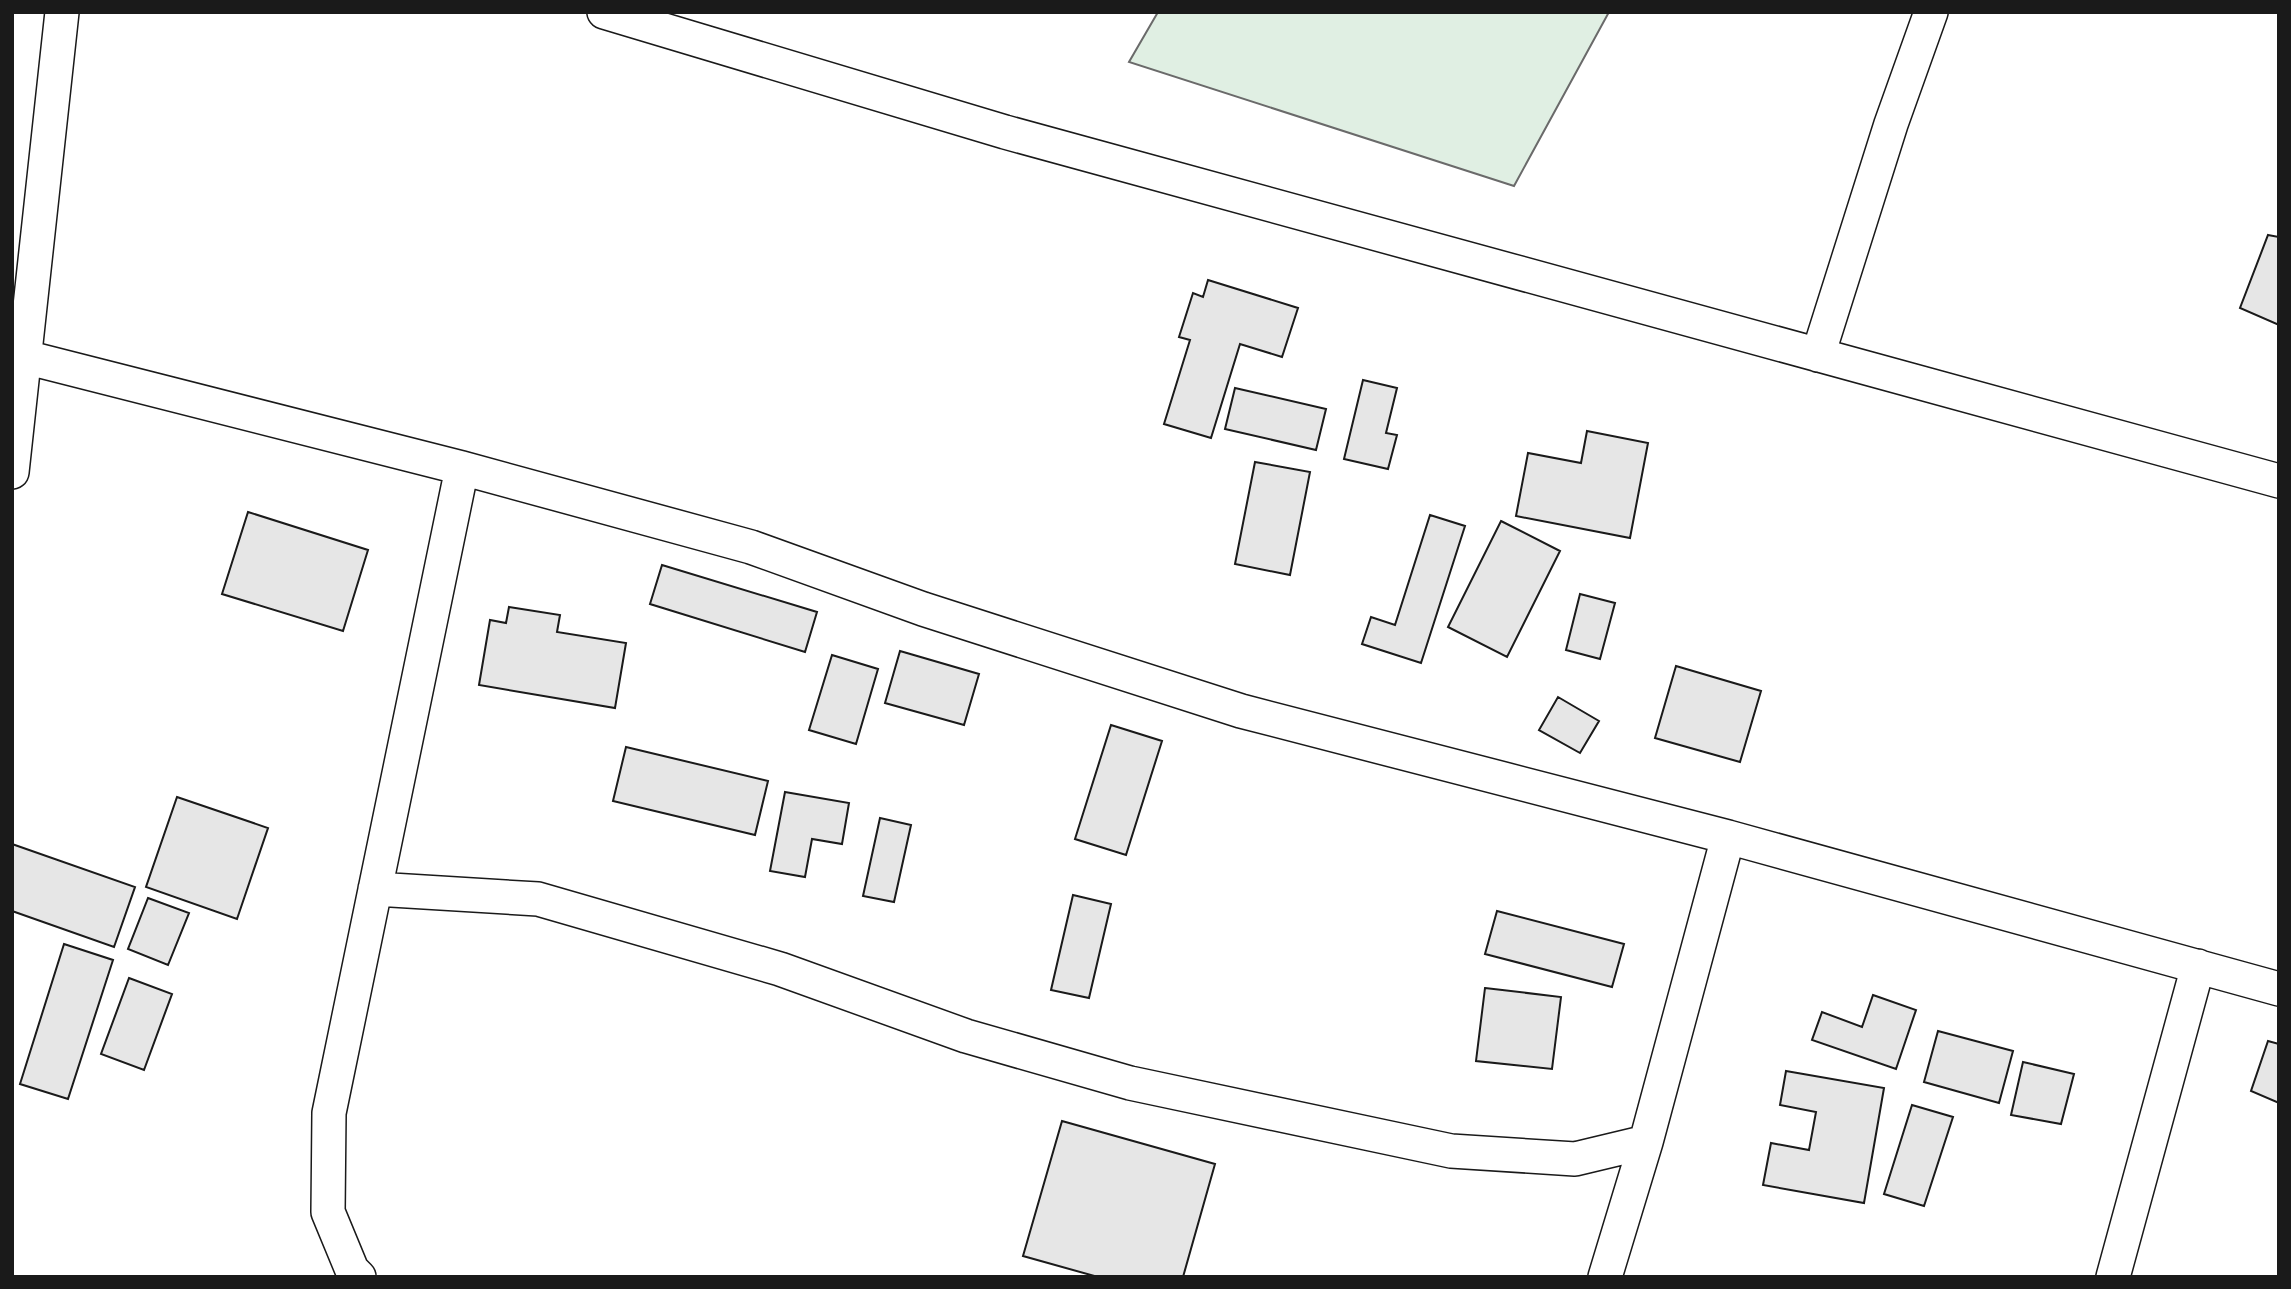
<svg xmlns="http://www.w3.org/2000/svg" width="2291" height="1289" font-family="'Noto Serif',serif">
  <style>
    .green { fill: #e0efe3; stroke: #6a6a6a; stroke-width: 2 }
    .building { fill: #e6e6e6; stroke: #1a1a1a; stroke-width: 2 }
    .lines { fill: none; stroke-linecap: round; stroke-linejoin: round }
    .street-casing { stroke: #1a1a1a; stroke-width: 36 }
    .street { stroke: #fff; stroke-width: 33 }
  </style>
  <rect width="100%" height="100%" fill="#fff"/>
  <!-- green -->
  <path class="green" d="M1158 12H1609L1514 186 1129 62Z"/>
  <!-- building -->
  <path class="building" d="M2268 235 2279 237V325L2240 308Z
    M1208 280 1298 308 1282 357 1240 344 1211 438 1164 424 1190 340 1179 337 1193 293 1203 297Z
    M1363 380 1397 388 1386 433 1397 435 1388 469 1344 459Z
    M1235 388 1326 409 1316 450 1225 429Z
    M1587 431 1648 443 1630 538 1516 516 1528 453 1581 463Z
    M1255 462 1310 472 1290 575 1235 564Z
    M248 512 368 550 343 631 222 594Z
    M1430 515 1465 526 1421 663 1362 644 1371 617 1395 625Z
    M1501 521 1560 551 1507 657 1448 627Z
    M662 565 817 612 805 652 650 604Z
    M1580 594 1615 603 1600 659 1566 650Z
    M509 607 560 615 557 632 626 643 615 708 479 685 490 620 506 623Z
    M900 651 979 674 964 725 885 703Z
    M832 655 878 669 856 744 809 730Z
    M1676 666 1761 691 1740 762 1655 738Z
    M1558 697 1599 721 1580 753 1539 730Z
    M1111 725 1162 741 1126 855 1075 839Z
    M626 747 768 781 755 835 613 801Z
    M785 792 849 803 842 844 812 839 805 877 770 871Z
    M177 797 268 828 237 919 146 887Z
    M880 818 911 825 894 902 863 896Z
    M12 844 135 887 114 947 12 911Z
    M1073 895 1111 904 1089 998 1051 990Z
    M148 898 189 913 168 965 128 949Z
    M1497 911 1624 944 1612 987 1485 954Z
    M64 944 113 960 68 1099 20 1084Z
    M129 978 172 994 144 1070 101 1054Z
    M1485 988 1561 997 1552 1069 1476 1061Z
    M1873 995 1916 1010 1896 1069 1812 1040 1822 1012 1862 1027Z
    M1938 1031 2013 1051 1999 1103 1924 1082Z
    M2268 1041 2279 1044V1103L2251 1091Z
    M2023 1062 2074 1074 2061 1124 2011 1115Z
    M1786 1071 1884 1088 1864 1203 1763 1185 1771 1143 1809 1150 1816 1112 1780 1105Z
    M1912 1105 1953 1117 1924 1206 1884 1194Z
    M1062 1121 1215 1164 1183 1277H1098L1023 1256Z"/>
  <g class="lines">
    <defs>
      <path id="street" d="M604 12 1005 132 2279 481
        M1818 355 1891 124 1931 12
        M25 357 462 468 751 547 923 609 1241 711 1728 837 1646 1142 1605 1277
        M12 472 62 12
        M1728 837 2279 989
        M375 889 538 899 780 969 966 1036 1130 1083 1451 1151 1575 1159 1646 1142
        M359 1277 352 1270 328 1212 329 1113 462 468
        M2113 1277 2198 966"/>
    </defs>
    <!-- street casing -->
    <use href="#street" class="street-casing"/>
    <!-- street -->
    <use href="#street" class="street"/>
  </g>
  <!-- border -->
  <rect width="2291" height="1289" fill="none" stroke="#1a1a1a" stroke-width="28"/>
</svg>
